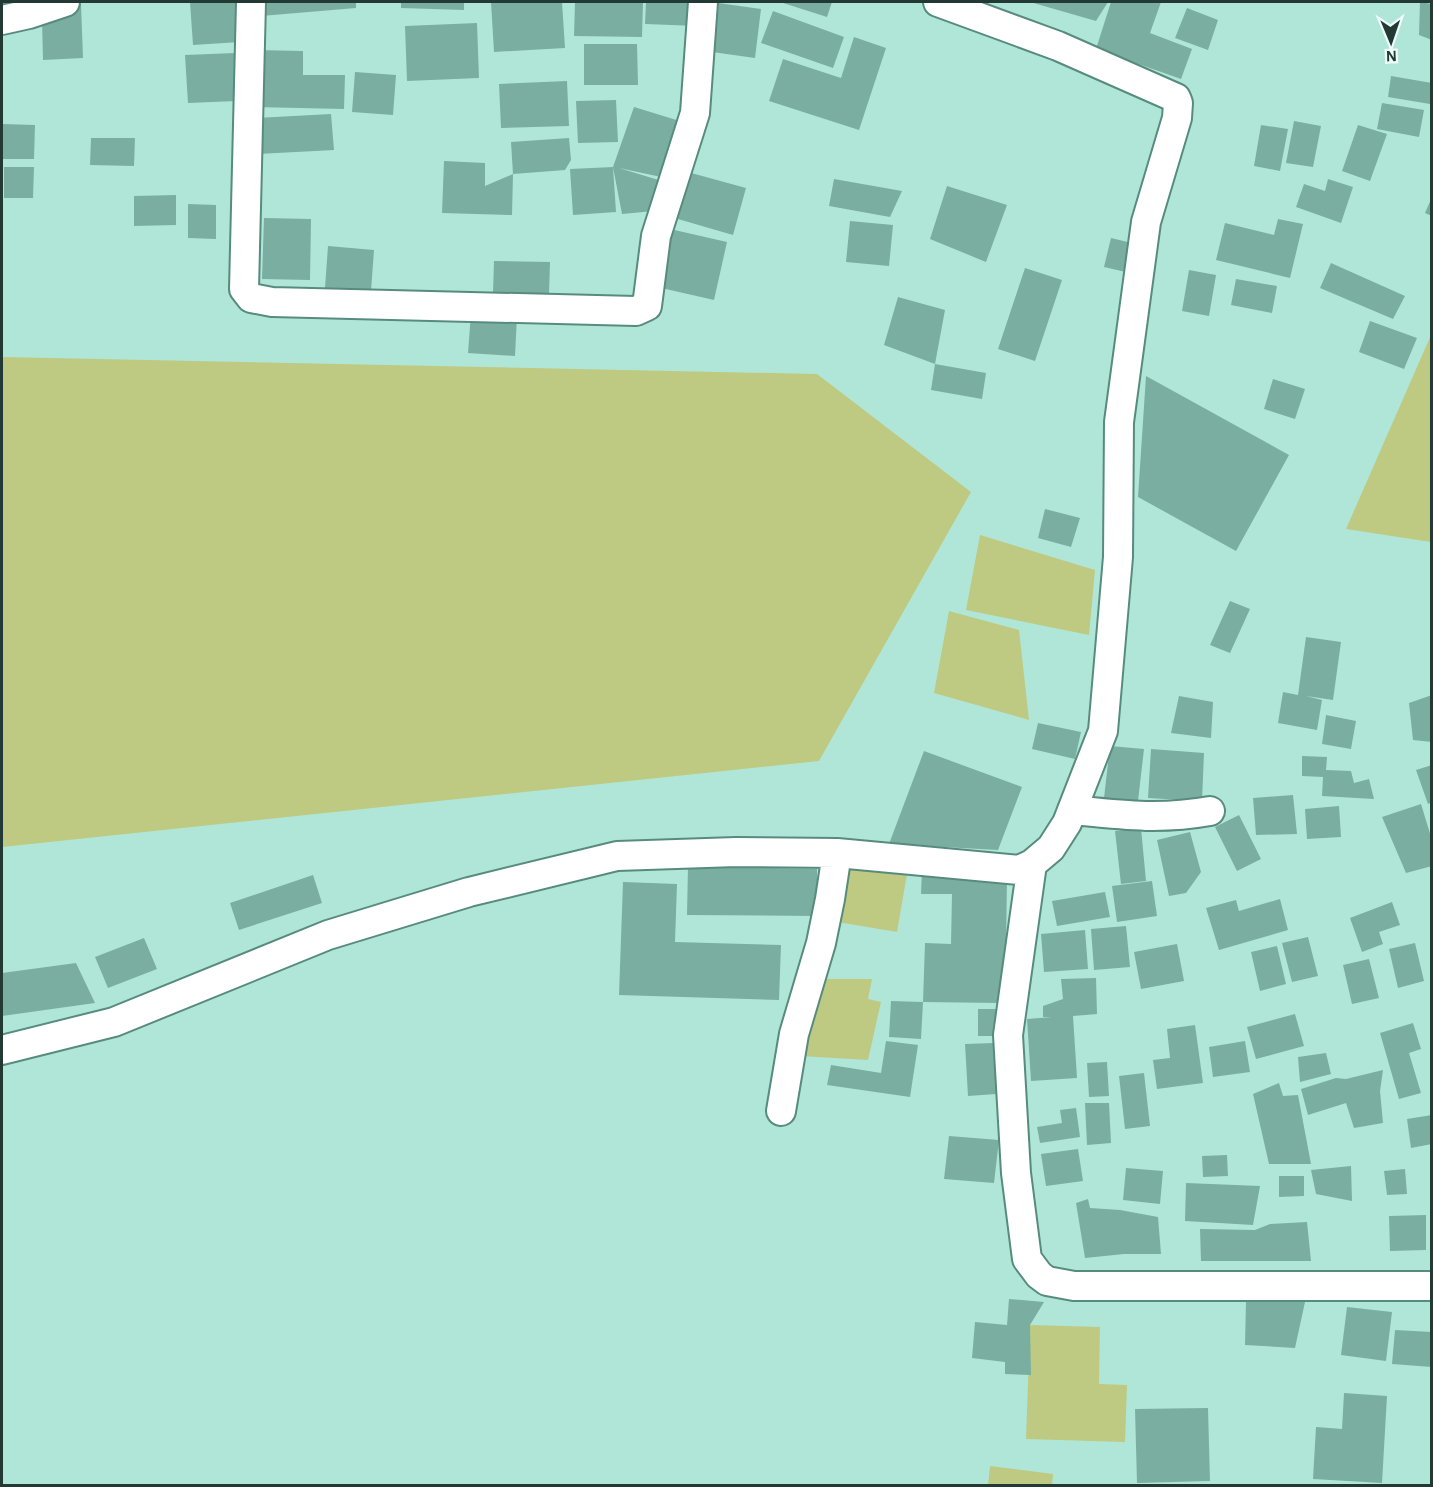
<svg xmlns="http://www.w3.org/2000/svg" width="1433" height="1487" font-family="'Alegreya Sans',sans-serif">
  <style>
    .green { fill: #beca82 }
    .building { fill: #7aaea0 }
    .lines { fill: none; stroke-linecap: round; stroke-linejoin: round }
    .minor-casing { stroke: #578b7e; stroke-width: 32 }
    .minor { stroke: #fff; stroke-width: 28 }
  </style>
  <rect width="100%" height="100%" fill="#b0e6d8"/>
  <!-- green -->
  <path class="green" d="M1431 335V542L1346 529Z
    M2 357 817 374 971 492 819 761 2 847Z
    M980 535 1095 570 1089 635 966 610Z
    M949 611 1019 630 1029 720 934 693Z
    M847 864 907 874 897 932 837 922Z
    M817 979H872L868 999 881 1002 868 1060 800 1056Z
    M1030 1325 1100 1327 1099 1384 1127 1385 1125 1442 1026 1439Z
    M990 1466 1053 1474 1052 1485H988Z"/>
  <!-- building -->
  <path class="building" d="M190 2H238L240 42 193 45Z
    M259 2H356V8L261 16Z
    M401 2H464V10L401 8Z
    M491 2H562L565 48 494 52Z
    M575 2H643L642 37 574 36Z
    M646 2H697V26L645 24Z
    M711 2 761 9 755 58 705 51Z
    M780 2H832L827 17Z
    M1030 2H1108L1096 21Z
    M1111 2H1161L1150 33 1192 49 1181 79 1096 49Z
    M1420 2 1432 4V40L1419 35Z
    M81 4 83 58 43 60 42 19Z
    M1187 8 1218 20 1208 50 1175 38Z
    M773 11 844 37 833 68 761 43Z
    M477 23 479 78 407 81 405 26Z
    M854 37 886 48 859 130 769 101 783 59 841 78Z
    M584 44H637L638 85H584Z
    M255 50 303 51V75H345L344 109 254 107Z
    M235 53 237 101 188 103 185 55Z
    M355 72 396 75 393 115 352 112Z
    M1391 76 1432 83 1430 104 1388 97Z
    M567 81 569 126 501 128 499 84Z
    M616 100 618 142 578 143 576 101Z
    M1382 103 1424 110 1419 137 1377 129Z
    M634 107 683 122 666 178 619 168 665 182 654 211 622 214 613 167Z
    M331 114 334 150 258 154 256 118Z
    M1294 121 1321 126 1313 167 1286 163Z
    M2 124 35 125 34 159H2Z
    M1261 125 1288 129 1280 171 1254 166Z
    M1358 125 1387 134 1370 181 1342 171Z
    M91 138H135L134 166 90 165Z
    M569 138 571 160 565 170 513 174 511 142Z
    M444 161 485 163V186L513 174 512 215 442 213Z
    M4 167H34L33 198H4Z
    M613 167 616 212 573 215 570 169Z
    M684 171 746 188 733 235 671 217Z
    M834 179 902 191 890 217 829 206Z
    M1328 179 1353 187 1341 223 1296 207 1304 184 1325 191Z
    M947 186 1007 205 986 262 930 239Z
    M176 195V225L134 226V196Z
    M1432 197V216L1425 213Z
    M188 204 216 205V239L188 238Z
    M264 218 311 219 310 280 262 279Z
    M1278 219 1303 224 1290 278 1216 260 1225 223 1274 235Z
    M850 221 893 225 889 266 846 262Z
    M670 229 727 242 714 300 657 287Z
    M1111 238 1136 244 1130 273 1104 267Z
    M328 246 374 250 371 291 325 288Z
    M494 261 550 262 549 294 493 293Z
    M1331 263 1405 296 1393 319 1320 288Z
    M1025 268 1062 280 1035 361 998 349Z
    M1189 270 1216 275 1209 316 1182 311Z
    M1236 279 1277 286 1272 313 1231 305Z
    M898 297 945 310 935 364 986 373 982 399 931 390 935 364 884 345Z
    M471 313 517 316 515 356 468 353Z
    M1370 321 1417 338 1404 369 1359 352Z
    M1146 376 1289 455 1236 551 1138 497Z
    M1273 379 1305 389 1295 419 1264 409Z
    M1045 509 1080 518 1071 547 1038 538Z
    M1230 601 1250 609 1230 653 1210 645Z
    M1306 637 1341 642 1333 700 1306 696 1322 700 1317 730 1278 723 1283 692 1298 695Z
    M1432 695V742L1413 740 1409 703Z
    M1179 696 1213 702 1211 738 1171 733Z
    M1326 715 1356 721 1351 749 1322 744Z
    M1038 723 1081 732 1075 759 1032 749Z
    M1110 746 1144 749 1138 801 1104 798Z
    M1151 749 1204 753 1202 801 1148 798Z
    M924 751 1022 787 998 850 889 844Z
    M1302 756 1327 757 1326 770 1351 771 1354 783 1369 779 1374 799 1322 796 1323 777 1302 776Z
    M1432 765V802L1428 804 1416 770Z
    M1293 795 1297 834 1256 835 1253 798Z
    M1421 804 1432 840V866L1406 873 1382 817Z
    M1339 806 1341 837 1307 839 1305 809Z
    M1239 815 1261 859 1237 871 1215 827Z
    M1141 828 1146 881 1121 884 1115 831Z
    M1190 832 1201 872 1186 893 1169 896 1157 840Z
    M688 866 817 869V916L687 915Z
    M922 870 1007 878 1006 947 1001 1003 923 1002 925 943 951 944 952 894H921Z
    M313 875 322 903 239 930 230 903Z
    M1152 881 1157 916 1117 922 1112 886Z
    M623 882 677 884 675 942 781 945 779 1000 619 995Z
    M1105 892 1110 917 1057 926 1052 901Z
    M1280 899 1288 930 1219 950 1206 908 1236 900 1239 911Z
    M1392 902 1400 925 1379 932 1383 944 1362 952 1350 918Z
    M1126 926 1130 967 1094 970 1091 929Z
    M1085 930 1088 969 1044 972 1041 934Z
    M1308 937 1318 976 1292 982 1282 943Z
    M144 938 157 969 108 988 95 957Z
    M1415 943 1424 981 1398 988 1389 949Z
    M1177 944 1184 981 1141 989 1134 952Z
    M1277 946 1286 984 1260 991 1251 952Z
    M1369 959 1379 998 1352 1004 1343 965Z
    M76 963 95 1003 2 1016V973Z
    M1096 978 1097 1014 1073 1016 1077 1078 1031 1081 1027 1019 1052 1017H1043V1006L1063 999 1061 979Z
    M891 1001 923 1002 921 1039 889 1037Z
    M978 1009H1000L1001 1036H978Z
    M1295 1014 1304 1046 1256 1059 1247 1027Z
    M1413 1023 1421 1049 1409 1053 1421 1093 1399 1099 1380 1033Z
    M1195 1025 1203 1083 1157 1089 1153 1060 1170 1058 1167 1029Z
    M886 1041 918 1045 910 1097 827 1085 831 1065 881 1073Z
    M1245 1041 1250 1072 1213 1077 1209 1047Z
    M994 1043 996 1094 968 1096 965 1044Z
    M1326 1053 1331 1074 1300 1082 1298 1057Z
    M1107 1062 1109 1096 1089 1097 1087 1063Z
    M1383 1070 1380 1091 1383 1123 1354 1128 1346 1103 1308 1115 1301 1089 1336 1078 1346 1079Z
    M1144 1073 1150 1126 1125 1129 1119 1076Z
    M1279 1083 1283 1096 1298 1095 1311 1164H1269L1253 1094Z
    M1085 1103H1109L1111 1143 1087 1145Z
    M1076 1108 1080 1137 1040 1143 1037 1127 1062 1123 1060 1110Z
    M1432 1115V1144L1411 1148 1407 1119Z
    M949 1136 999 1140 994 1183 944 1179Z
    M1078 1149 1083 1181 1046 1186 1041 1154Z
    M1227 1155 1228 1176 1203 1177 1202 1156Z
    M1351 1166 1352 1201 1316 1194 1311 1170Z
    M1126 1168 1163 1171 1160 1204 1123 1200Z
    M1405 1169 1407 1194 1387 1195 1384 1171Z
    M1279 1176H1304V1196L1279 1197Z
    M1186 1183 1260 1186 1253 1225 1185 1221Z
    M1088 1199 1090 1208 1120 1210 1158 1217 1161 1254H1124L1085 1258 1076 1203Z
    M1426 1215V1250L1390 1251 1389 1216Z
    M1307 1222 1311 1261H1201L1200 1229 1255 1230 1270 1224Z
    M1009 1299 1044 1302 1030 1325 1031 1375 1005 1374V1362L972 1358 975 1322 1007 1325Z
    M1246 1301 1305 1302 1295 1348 1245 1345Z
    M1347 1307 1392 1312 1386 1361 1341 1355Z
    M1395 1330 1432 1332V1367L1392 1364Z
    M1344 1393 1387 1396 1382 1483 1313 1479 1316 1427 1342 1429Z
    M1208 1408 1210 1481 1137 1483 1135 1409Z"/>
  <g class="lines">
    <defs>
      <path id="minor" d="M251 2 244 289 251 298 272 302 636 311 647 306 656 236 695 113 703 2
        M2 20 29 14 65 2
        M1072 810C1122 815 1159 820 1210 811
        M1032 864 1008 1035 1016 1173 1027 1259 1039 1275 1047 1281 1074 1286H1432
        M2 1050 114 1022 328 935 469 892 617 856 736 852 837 853 1019 870 1032 864 1051 848 1067 823 1103 731 1118 557 1119 422 1146 222 1177 118 1178 103 1176 98 1058 46 938 2
        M781 1111 794 1034 821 943 830 899 837 853"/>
    </defs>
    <!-- minor casing -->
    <use href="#minor" class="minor-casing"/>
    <!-- minor -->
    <use href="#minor" class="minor"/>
  </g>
  <!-- border -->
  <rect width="1433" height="1487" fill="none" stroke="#233934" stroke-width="6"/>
  <!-- north arrow -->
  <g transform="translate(1391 42) rotate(178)" stroke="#eefefa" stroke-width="4.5" paint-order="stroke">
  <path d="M0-4.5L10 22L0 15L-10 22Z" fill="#233934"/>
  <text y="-9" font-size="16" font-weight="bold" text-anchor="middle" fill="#233934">N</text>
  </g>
</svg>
